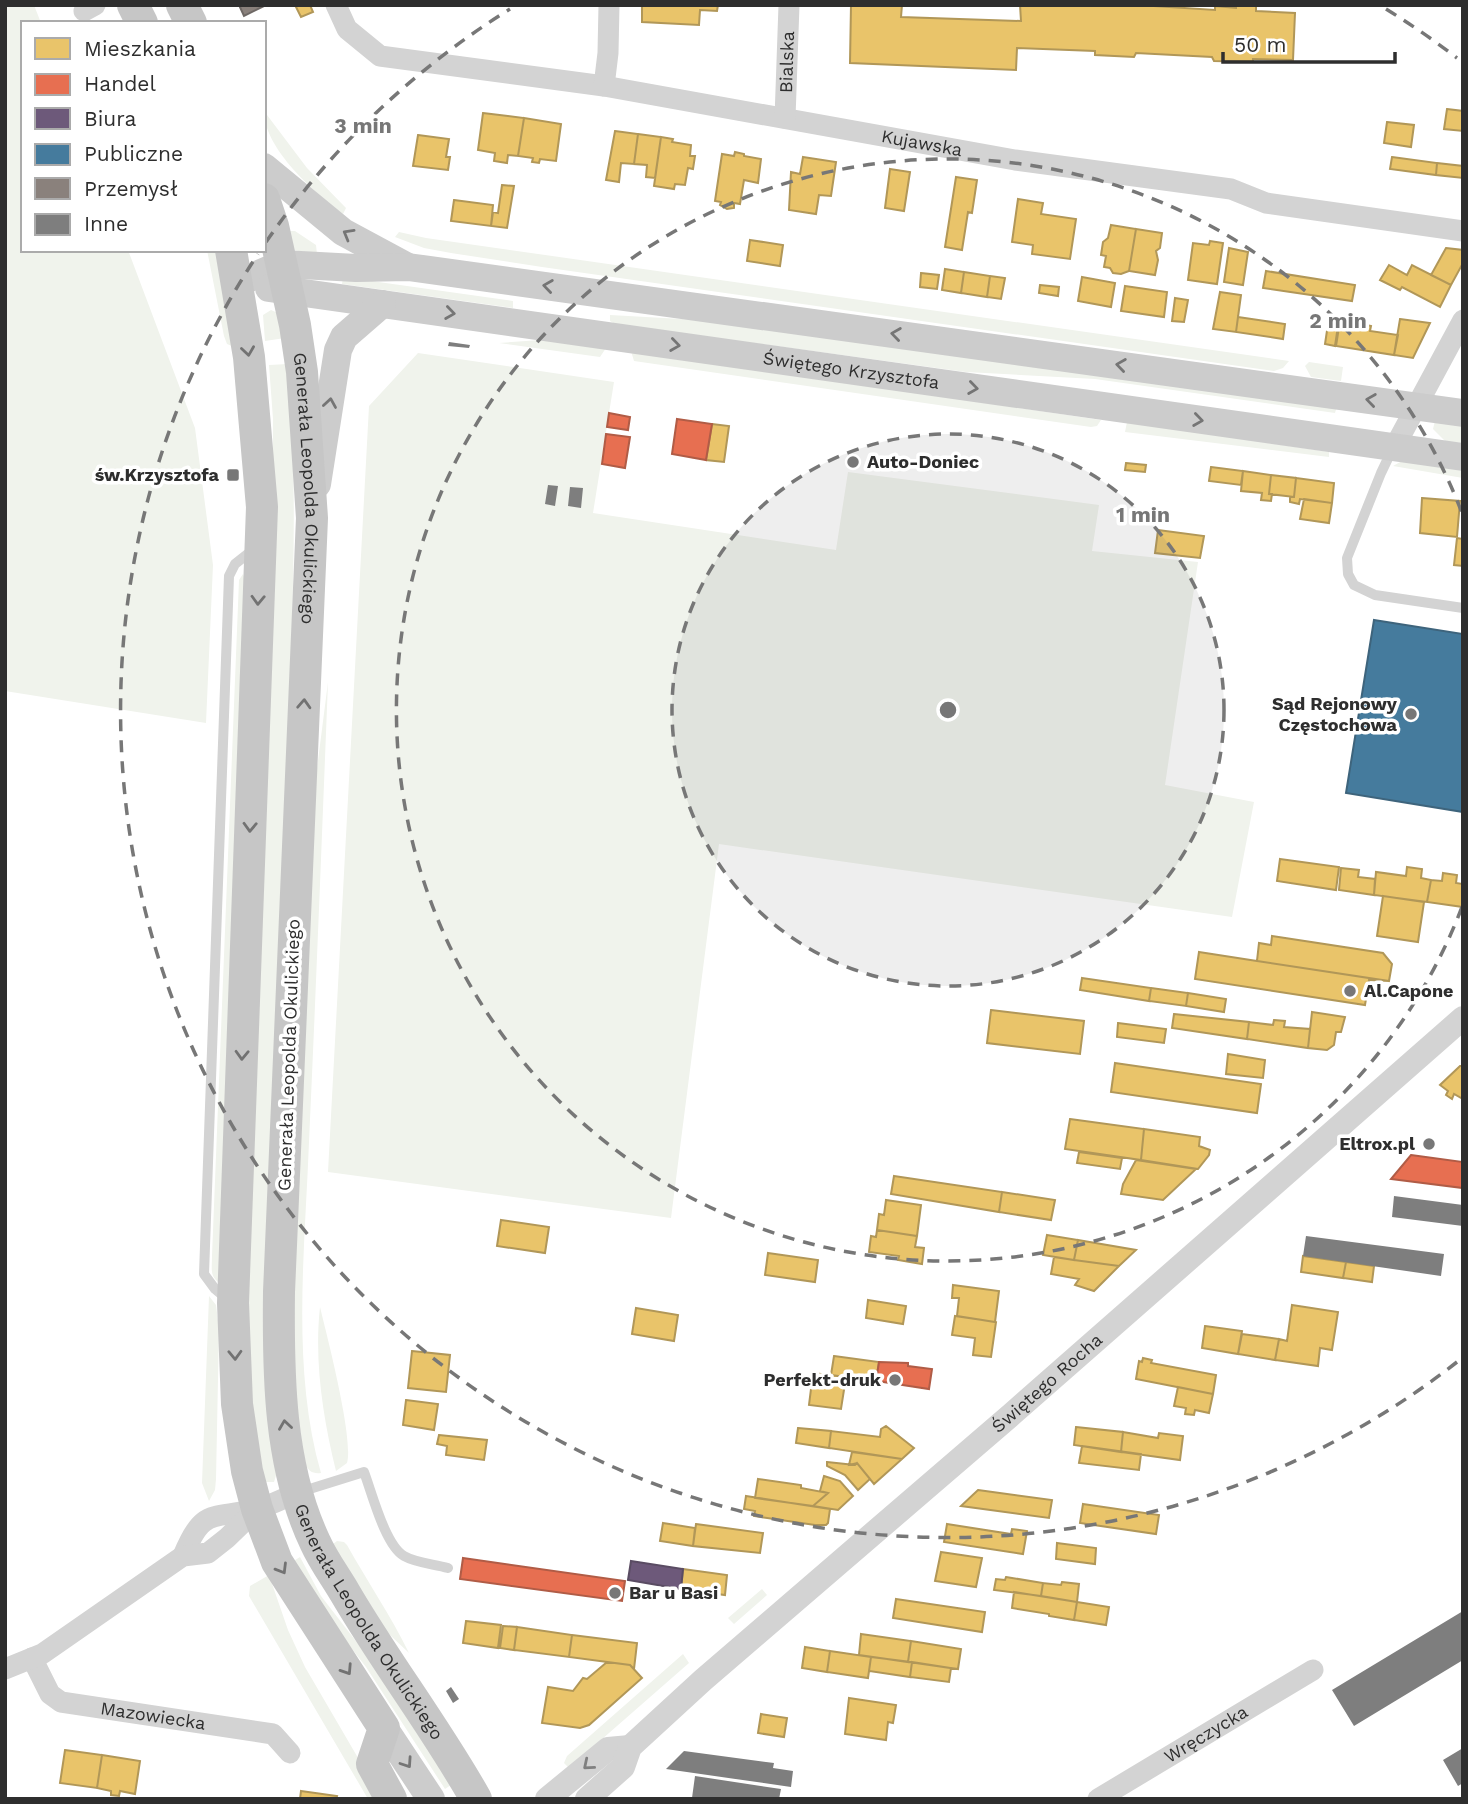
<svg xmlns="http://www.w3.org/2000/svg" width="1468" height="1804" font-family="'Work Sans',sans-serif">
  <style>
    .green { fill: #f0f3ec }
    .homes { fill: #e9c46a; stroke: #b19758; stroke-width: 2 }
    .shops { fill: #e76f51; stroke: #b05c46; stroke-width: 2 }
    .offices { fill: #6d597a; stroke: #5a4c63; stroke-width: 2 }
    .public { fill: #457b9d; stroke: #3e647c; stroke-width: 2 }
    .industry { fill: #8a817c; stroke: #6e6865; stroke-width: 2 }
    .building { fill: #7e7e7e }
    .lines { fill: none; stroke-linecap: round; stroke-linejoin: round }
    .service { stroke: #d3d3d3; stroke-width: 10 }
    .minor { stroke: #d3d3d3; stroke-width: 21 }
    .tertiary { stroke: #d3d3d3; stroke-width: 24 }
    .secondary { stroke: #ccc; stroke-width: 28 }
    .primary { stroke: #c6c6c6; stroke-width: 32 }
    .oneway { stroke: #757575 }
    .oneway2 { stroke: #727272 }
    .oneway3 { stroke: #808080 }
    .ring { fill: none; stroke: #777; stroke-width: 3.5; stroke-dasharray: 12 9 }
    .poi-dot { fill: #777; stroke: #fff; stroke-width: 2.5 }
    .labels { text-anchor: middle; stroke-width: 7; stroke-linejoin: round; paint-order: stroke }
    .street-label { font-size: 18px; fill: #2e2e2e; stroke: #fff }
    .poi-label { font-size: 18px; font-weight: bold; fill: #2e2e2e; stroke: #fff; text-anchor: end }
    .centre { fill: #777; stroke: #fff; stroke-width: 3.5 }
    .ring-label { font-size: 21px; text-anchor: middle; font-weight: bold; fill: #777; stroke: #fff; stroke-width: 7; stroke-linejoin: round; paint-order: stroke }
  </style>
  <rect width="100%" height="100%" fill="#fff"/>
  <!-- green -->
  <path class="green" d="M5 5H34L41 23H23V250H128L195 428 213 565 206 723 5 691Z
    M264 111 307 168 346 208 343 214C315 193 264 149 264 111Z
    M289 231H295L316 245 317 254 293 250Z
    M399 232 426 238 1289 361 1283 368 1274 371 542 267 451 253 424 248 395 237Z
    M207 250H218L232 346 227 344 224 336Z
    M343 277 513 301V308L342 284Z
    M271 310 280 314 285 338 265 341 263 315Z
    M610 315 736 322 1337 406 1335 413 1095 379 966 372 615 324 610 321Z
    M540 340 606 348 600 357 499 343Z
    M631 351 1101 420 1097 426 1091 427 634 361Z
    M418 353 614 382 593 513 836 550 848 472 1099 505 1092 551 1198 562 1165 785 1254 802 1232 917 719 844 671 1218 328 1172 369 406Z
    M1309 362 1343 367 1341 381 1311 377 1305 366Z
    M288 364C300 503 290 642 288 781 284 1011 281 1242 277 1472L274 1482H265L249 1403 246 1331 273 579V419L269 365Z
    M1435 421 1463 425V443L1446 442 1433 429Z
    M1127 422 1329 452V457L1125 432Z
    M1402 461 1463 470V478L1393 466Z
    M243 574 246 582 222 1284C209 1278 212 1269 212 1256L239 580Z
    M328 682C322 835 316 989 309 1142 305 1249 291 1369 321 1473 312 1474 309 1471 305 1464L295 1395 293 1308 314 792Z
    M209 1296 216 1305 219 1329 216 1479 215 1490 209 1501 202 1483Z
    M320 1307C327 1336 354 1439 347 1463L336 1471C323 1418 314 1361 320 1307Z
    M337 1541 344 1542 347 1545C367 1581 391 1616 409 1653L372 1618 333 1544Z
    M300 1557 321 1596 362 1649 451 1785 445 1789 366 1667 318 1605 292 1562Z
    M269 1575 288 1630 305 1667 382 1799H368L249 1596 250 1586Z
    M762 1589 767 1595 734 1624 728 1618Z
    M683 1654 689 1663 569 1768 564 1763 567 1756Z"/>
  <!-- homes -->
  <path class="homes" d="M295 5H310L313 12 301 17Z
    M642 5H718L717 11 700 10 699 25 642 22Z
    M851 5H902L901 17 1021 21 1020 5H1138L1215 10V6L1236 8V5H1256V11L1295 13 1293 60 1253 59V62L1214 61 1212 57 1136 53 1134 57 1095 55V51L1017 48 1016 70 850 63Z
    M1447 109 1463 111V131L1444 129Z
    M483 113 524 118 518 156 508 155 507 163 494 161 495 153 478 150Z
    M524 118 561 124 556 161 540 159 539 163 532 162 533 158 518 156Z
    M1387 122 1414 125 1411 147 1384 143Z
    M615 131 638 134 634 164 621 163 619 182 606 180Z
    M638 134 661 137 655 178 646 177 647 165 634 164Z
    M418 135 449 139 446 157H450L448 170 413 166Z
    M661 137 673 139 672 142 691 145 690 156H695L693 169 688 168 685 185 675 184 674 189 654 186Z
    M735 152 744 154V156L761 159 758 183 744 180 740 204 734 203V208L727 209 720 205 721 202 715 201 722 154 734 156Z
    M803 157 836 162 831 196 819 195 816 214 789 210 791 172 800 174Z
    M1392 157 1437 163 1436 175 1390 169Z
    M1437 163 1463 166V178L1436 175Z
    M890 169 910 172 904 211 885 208Z
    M956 177 977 180 972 213 968 212 962 250 945 247Z
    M502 185 514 186 507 228 491 226 493 212 498 213Z
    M1018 199 1043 203 1041 214 1076 219 1070 259 1032 254 1033 245 1012 242Z
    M454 200 493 205 491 226 451 221Z
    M1111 225 1136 229 1129 271 1121 274 1113 273 1110 268 1104 267 1106 256 1101 255 1103 242 1108 238Z
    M1136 229 1162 233 1160 248 1156 251 1158 260 1155 275 1129 271Z
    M750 240 783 245 780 266 747 261Z
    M1210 241 1223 243 1217 284 1188 280 1193 243 1209 245Z
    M1229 248 1248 252 1243 285 1224 282Z
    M1446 248 1463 250V263L1451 285 1431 275Z
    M1389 265 1407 275 1412 265 1451 285 1440 307 1402 287 1400 290 1380 280Z
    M945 269 964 272 961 293 942 290Z
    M1266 271 1355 285 1352 301 1263 288Z
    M964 272 990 276 987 297 961 293Z
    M921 273 939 275 937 289 920 287Z
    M990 276 1005 278 1001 299 987 297Z
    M1082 277 1115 283 1111 307 1078 301Z
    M1040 285 1059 287 1058 296 1039 293Z
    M1125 286 1167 292 1164 317 1121 311Z
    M1220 292 1241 295 1236 332 1213 329Z
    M1175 298 1188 300 1184 322 1172 321Z
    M1238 317 1285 324 1283 339 1236 332Z
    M1400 319 1430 323 1413 358 1394 355Z
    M1328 324 1338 326 1335 346 1325 344Z
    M1362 324 1371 326 1370 331 1398 335 1394 355 1336 346 1339 327 1361 330Z
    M712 424 729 426 724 462 706 460Z
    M1126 463 1146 465 1145 472 1125 470Z
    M1211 467 1243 471 1241 485 1209 481Z
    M1243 471 1271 475 1269 494H1272L1271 501 1261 500 1262 493 1241 491Z
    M1271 475 1296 478 1294 497 1269 494Z
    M1296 478 1334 483 1332 503 1300 499 1299 504 1290 502V497H1294Z
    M1422 498 1460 501 1457 537 1420 533Z
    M1304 499 1332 503 1329 523 1300 519Z
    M1158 530 1204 536 1200 558 1155 553Z
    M1457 538 1463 539V566L1454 565Z
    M1280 859 1339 867 1336 890 1277 881Z
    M1407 867 1422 869 1421 878 1431 880 1427 902 1374 895 1376 872 1406 876Z
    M1341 868 1359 870 1358 877 1375 879 1374 895 1339 890Z
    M1443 873 1457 875 1456 883 1463 884V907L1427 902 1431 880 1442 881Z
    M1383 896 1424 902 1418 942 1377 936Z
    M1272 936 1383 953 1392 964 1389 981 1257 961 1259 943 1271 945Z
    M1199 952 1257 961 1389 981 1369 980 1365 1005 1195 979Z
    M1082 978 1151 988 1149 1001 1080 990Z
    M1151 988 1188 993 1186 1006 1149 1001Z
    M1188 993 1226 999 1224 1012 1186 1006Z
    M991 1010 1084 1021 1080 1054 987 1043Z
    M1312 1012 1345 1017 1341 1032H1336L1334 1045 1327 1050 1308 1048Z
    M1174 1014 1249 1022 1247 1039 1172 1028Z
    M1274 1020 1285 1021 1284 1027 1310 1029 1308 1048 1247 1039 1249 1022 1273 1025Z
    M1118 1023 1166 1029 1164 1043 1117 1037Z
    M1228 1054 1265 1060 1263 1078 1226 1074Z
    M1115 1063 1261 1084 1257 1113 1111 1092Z
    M1460 1066H1463V1099L1454 1094 1452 1099 1446 1095 1448 1091 1440 1085Z
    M1070 1119 1144 1129 1141 1160 1065 1149Z
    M1144 1129 1200 1137 1199 1146 1210 1150 1209 1155 1198 1169 1141 1160Z
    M1079 1152 1122 1158 1120 1169 1077 1163Z
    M1136 1160 1196 1169 1163 1200 1121 1194 1123 1184Z
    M894 1176 1002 1192 999 1212 891 1194Z
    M1002 1192 1055 1200 1051 1220 999 1212Z
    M886 1200 921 1205 917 1236 877 1230 879 1214 884 1215Z
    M501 1220 549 1227 545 1253 497 1246Z
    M877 1230 917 1236 915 1247 924 1248 922 1264 898 1260 899 1256 869 1252 871 1236 876 1237Z
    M1047 1235 1078 1240 1074 1260 1043 1255Z
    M1078 1240 1136 1250 1119 1266 1074 1260Z
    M768 1253 818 1260 815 1282 765 1275Z
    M1303 1256 1346 1262 1343 1278 1301 1272Z
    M1054 1257 1074 1260 1119 1266 1094 1291 1075 1285 1079 1279 1051 1274Z
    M1346 1262 1374 1266 1372 1282 1343 1278Z
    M953 1285 999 1291 995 1322 957 1316 959 1298H952Z
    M868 1300 906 1306 903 1324 866 1318Z
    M1292 1305 1338 1312 1332 1350 1320 1348 1318 1366 1275 1360 1279 1339 1287 1341Z
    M636 1308 678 1315 674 1341 632 1334Z
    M955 1316 996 1322 991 1357 973 1355 975 1338 952 1335Z
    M1205 1326 1242 1331 1238 1354 1202 1348Z
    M1242 1334 1279 1339 1275 1360 1238 1354Z
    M412 1351 450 1355 446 1392 408 1388Z
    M834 1356 879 1362 876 1381 831 1375Z
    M1143 1358 1152 1360 1151 1363 1216 1375 1213 1394 1136 1379 1139 1361 1142 1362Z
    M813 1373 846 1377 841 1409 809 1405Z
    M1178 1387 1213 1394 1209 1413 1195 1410 1194 1415 1185 1414 1186 1408 1174 1406Z
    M406 1400 438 1404 434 1430 403 1425Z
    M886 1426 914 1448 902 1459 829 1448 831 1431 880 1437 881 1429Z
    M1076 1427 1123 1432 1121 1452 1074 1445Z
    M798 1428 831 1431 829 1448 796 1443Z
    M1123 1432 1158 1438 1159 1433 1183 1436 1180 1460 1121 1452Z
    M439 1435 487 1440 484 1460 446 1455 447 1446 437 1444Z
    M1082 1446 1141 1454 1139 1470 1079 1463Z
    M852 1452 902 1459 874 1484 857 1463 849 1465Z
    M827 1462 855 1465 857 1463 870 1479 858 1490 845 1475 827 1466Z
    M824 1476 840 1481 853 1496 838 1510 813 1506 828 1493 820 1491Z
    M758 1479 801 1485V1488L828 1493 813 1506 755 1498Z
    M978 1490 1052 1500 1049 1518 961 1506Z
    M746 1496 830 1509 828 1523 826 1525H815L754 1516 755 1511 744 1509Z
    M1083 1504 1159 1515 1156 1534 1080 1523Z
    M663 1523 695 1528 693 1546 660 1541Z
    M696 1524 763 1533 760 1553 693 1546Z
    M947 1524 1011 1534 1012 1529 1027 1531 1023 1554 944 1542Z
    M1057 1543 1096 1548 1095 1564 1056 1559Z
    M941 1552 982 1558 976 1587 935 1581Z
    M683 1569 727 1575 725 1595 681 1589Z
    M1006 1577 1043 1583 1041 1596 994 1590 996 1579 1005 1580Z
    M1062 1582 1079 1584 1077 1602 1041 1596 1043 1583 1061 1585Z
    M1014 1592 1077 1602 1074 1620 1049 1616V1614L1012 1608Z
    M896 1599 985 1612 982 1632 893 1618Z
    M1077 1602 1109 1607 1106 1625 1074 1620Z
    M466 1621 501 1625 498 1648 463 1643Z
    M503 1626 517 1627 514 1650 500 1648Z
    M517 1627 572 1635 569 1657 514 1650Z
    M861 1634 911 1641 908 1662 859 1655Z
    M572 1635 637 1643 634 1669 630 1665 569 1657Z
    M911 1641 961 1649 958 1669 908 1662Z
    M805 1647 830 1651 827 1672 802 1668Z
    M830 1651 871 1657 868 1678 827 1672Z
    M871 1657 912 1662 910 1677 869 1671Z
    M607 1662 630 1665 642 1678 589 1725 580 1728 542 1723 548 1687 573 1691 583 1678 587 1679Z
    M912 1662 951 1668 949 1682 910 1677Z
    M849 1698 896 1705 893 1723 888 1722 886 1740 845 1734Z
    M761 1714 787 1718 784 1737 758 1733Z
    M65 1750 102 1755 97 1788 60 1783Z
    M102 1755 140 1761 135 1794 120 1791 119 1796 111 1795V1791L97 1788Z
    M301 1791 337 1796 336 1799H300Z"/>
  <!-- shops -->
  <path class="shops" d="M609 413 630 417 628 430 607 427Z
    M677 419 712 424 706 460 672 454Z
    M606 434 630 437 625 468 602 464Z
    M1411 1155 1463 1162V1188L1391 1179Z
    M879 1362 908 1363V1366L932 1369 929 1389 876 1381Z
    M463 1558 625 1581 622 1601 460 1579Z"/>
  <!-- offices -->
  <path class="offices" d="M631 1561 683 1569 681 1589 628 1580Z"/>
  <!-- public -->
  <path class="public" d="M1374 620 1463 634V812L1346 793Z"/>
  <!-- industry -->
  <path class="industry" d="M239 5H266L244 16Z"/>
  <!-- building -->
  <path class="building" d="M449 342 470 345 469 348 448 346Z
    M548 485 558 486 555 506 545 504Z
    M570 487 583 488 581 508 568 506Z
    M1394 1196 1463 1205V1226L1392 1217Z
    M1306 1236 1444 1254 1441 1276 1303 1256Z
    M1463 1611V1660L1354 1726 1332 1690Z
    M451 1687 459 1699 453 1703 446 1691Z
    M1463 1748V1783L1458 1786 1443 1760Z
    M684 1751 774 1763 773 1768 793 1771 791 1787 666 1769Z
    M695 1776 781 1789 779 1799 692 1798Z"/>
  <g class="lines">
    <!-- service -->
    <path class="service" d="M1392 450 1381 473 1347 558 1348 574 1354 585 1375 595 1463 608
      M228 1300 215 1289 204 1274 229 576 235 564 254 549
      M300 1492 364 1472C372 1493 385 1545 404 1556 416 1563 434 1564 448 1568"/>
    <!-- minor -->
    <g class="minor">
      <path id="s1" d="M336 5 347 29 380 56 604 86 1015 160 1231 189 1266 203 1463 231"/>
      <path d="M84 11 95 5"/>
      <path d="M604 86 608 53 609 5"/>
      <path id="s2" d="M785 118 789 5"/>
      <path d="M1394 448 1463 320"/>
      <path d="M183 1556C203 1507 211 1520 256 1509 270 1506 284 1498 297 1493"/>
      <path id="s3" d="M32 1658 50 1694 61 1702 273 1734 290 1753"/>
      <path d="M5 1669 42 1654 183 1556 208 1553 227 1538 257 1509"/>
      <path id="s4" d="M1098 1799 1313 1670"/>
    </g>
    <!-- tertiary -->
    <g class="tertiary">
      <path d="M547 1799 608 1749 630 1747"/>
      <path id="s5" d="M587 1799 623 1767 630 1747 703 1680 1012 1414 1463 1018"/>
    </g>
    <!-- secondary -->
    <g class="secondary">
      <path d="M264 167 343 232 408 267"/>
      <path d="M238 283 282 264 356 268 408 267 1463 413"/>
      <path id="s6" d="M269 288 1463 457"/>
      <path d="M317 484 338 350 344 337 382 304"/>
      <path d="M384 1728 431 1799"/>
    </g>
    <!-- primary -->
    <g class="primary">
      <path d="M133 5 142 23"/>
      <path d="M182 5 191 23"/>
      <path id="s7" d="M264 199 273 226 295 325 302 372 312 518 279 1292C278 1375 279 1466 315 1542 323 1560 335 1576 345 1593 386 1663 436 1728 476 1799"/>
      <path d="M231 250 249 357 262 507 233 1303 237 1404 247 1471 257 1509 277 1562 384 1728 372 1764 391 1799"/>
    </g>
  </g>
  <!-- one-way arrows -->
  <defs><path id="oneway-chevron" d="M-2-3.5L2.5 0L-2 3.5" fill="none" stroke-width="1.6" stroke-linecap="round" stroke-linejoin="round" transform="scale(1.75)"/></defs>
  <g class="oneway">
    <use href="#oneway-chevron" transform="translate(348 234) rotate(-150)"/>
    <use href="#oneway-chevron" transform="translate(548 286) rotate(-172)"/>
    <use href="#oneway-chevron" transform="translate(450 313) rotate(8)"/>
    <use href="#oneway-chevron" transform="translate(896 334) rotate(-172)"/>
    <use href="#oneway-chevron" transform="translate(675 345) rotate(8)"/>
    <use href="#oneway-chevron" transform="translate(1121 365) rotate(-172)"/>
    <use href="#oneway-chevron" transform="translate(973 388) rotate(8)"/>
    <use href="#oneway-chevron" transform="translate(1371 400) rotate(-172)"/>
    <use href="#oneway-chevron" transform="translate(330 403) rotate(-81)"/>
    <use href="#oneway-chevron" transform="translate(1198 420) rotate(8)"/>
    <use href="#oneway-chevron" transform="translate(407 1763) rotate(56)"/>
  </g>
  <g class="oneway2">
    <use href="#oneway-chevron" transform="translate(248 351) rotate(82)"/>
    <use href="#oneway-chevron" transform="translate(258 600) rotate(92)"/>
    <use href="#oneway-chevron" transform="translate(304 704) rotate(-87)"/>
    <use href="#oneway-chevron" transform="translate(250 827) rotate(92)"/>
    <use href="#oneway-chevron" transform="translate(242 1055) rotate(92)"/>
    <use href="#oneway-chevron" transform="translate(235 1355) rotate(88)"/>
    <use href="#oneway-chevron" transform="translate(285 1425) rotate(-98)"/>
    <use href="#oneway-chevron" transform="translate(282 1569) rotate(59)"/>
    <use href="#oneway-chevron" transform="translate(347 1670) rotate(57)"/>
  </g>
  <use class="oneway3" href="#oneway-chevron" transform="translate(588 1765) rotate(140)"/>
  <!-- distance rings -->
  <circle cx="948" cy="710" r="276" fill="#777" fill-opacity=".12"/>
  <g class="ring">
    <circle cx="948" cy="710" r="276"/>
    <path d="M1462 907A551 551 0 1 1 1462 513"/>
    <path d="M1457 1362A827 827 0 0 1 258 254M266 242A827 827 0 0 1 510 9M1386 9A827 827 0 0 1 1457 58"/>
  </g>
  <!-- markers -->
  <g class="poi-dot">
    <circle cx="853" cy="462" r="7"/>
    <rect x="226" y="468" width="14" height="14" rx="3.5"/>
    <circle cx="1411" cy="714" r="7"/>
    <circle cx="1350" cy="991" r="7"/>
    <circle cx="1429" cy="1144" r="7"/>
    <circle cx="895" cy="1380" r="7"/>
    <circle cx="615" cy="1593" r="7"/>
  </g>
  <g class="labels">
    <!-- street labels -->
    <g class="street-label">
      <text dy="6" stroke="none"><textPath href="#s2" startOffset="56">Bialska</textPath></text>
      <text dy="6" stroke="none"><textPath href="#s1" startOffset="618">Kujawska</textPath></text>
      <text dy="6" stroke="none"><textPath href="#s6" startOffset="588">Świętego Krzysztofa</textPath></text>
      <text dy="6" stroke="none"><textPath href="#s7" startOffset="294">Generała Leopolda Okulickiego</textPath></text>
      <text transform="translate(289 1055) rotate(-88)" y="6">Generała Leopolda Okulickiego</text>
      <text dy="6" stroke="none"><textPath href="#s5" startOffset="623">Świętego Rocha</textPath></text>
      <text dy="6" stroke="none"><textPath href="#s7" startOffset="1449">Generała Leopolda Okulickiego</textPath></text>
      <text dy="6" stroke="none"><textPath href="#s3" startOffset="147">Mazowiecka</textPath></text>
      <text dy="6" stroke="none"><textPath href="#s4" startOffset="126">Wręczycka</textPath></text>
    </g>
    <!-- poi labels -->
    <g class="poi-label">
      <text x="867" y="468" text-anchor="start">Auto-Doniec</text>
      <text x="219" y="481">św.Krzysztofa</text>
      <text x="1397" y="710">Sąd Rejonowy<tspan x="1397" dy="21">Częstochowa</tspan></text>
      <text x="1364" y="997" text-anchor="start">Al.Capone</text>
      <text x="1415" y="1150">Eltrox.pl</text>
      <text x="881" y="1386">Perfekt-druk</text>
      <text x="629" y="1599" text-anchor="start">Bar u Basi</text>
    </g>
  </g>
  <circle cx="948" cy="710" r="10" class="centre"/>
  <g class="ring-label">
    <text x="363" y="133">3 min</text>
    <text x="1338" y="328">2 min</text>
    <text x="1143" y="522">1 min</text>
  </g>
  <!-- border -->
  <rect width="1468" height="1804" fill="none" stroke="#2e2e2e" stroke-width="14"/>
  <!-- legend -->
  <rect x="21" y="21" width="245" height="231" fill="#ffffff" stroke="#ababab" stroke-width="2"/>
  <rect x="35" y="38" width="35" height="21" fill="#e9c46a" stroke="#ababab" stroke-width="2"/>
  <text x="84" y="56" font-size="21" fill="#2e2e2e">Mieszkania</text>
  <rect x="35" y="74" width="35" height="21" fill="#e76f51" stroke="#ababab" stroke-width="2"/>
  <text x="84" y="91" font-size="21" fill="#2e2e2e">Handel</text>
  <rect x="35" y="108" width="35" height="21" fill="#6d597a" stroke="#ababab" stroke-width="2"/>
  <text x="84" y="126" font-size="21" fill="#2e2e2e">Biura</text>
  <rect x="35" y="144" width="35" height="21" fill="#457b9d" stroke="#ababab" stroke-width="2"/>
  <text x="84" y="161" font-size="21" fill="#2e2e2e">Publiczne</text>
  <rect x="35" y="178" width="35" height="21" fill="#8a817c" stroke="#ababab" stroke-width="2"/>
  <text x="84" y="196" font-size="21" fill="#2e2e2e">Przemysł</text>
  <rect x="35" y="214" width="35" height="21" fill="#7e7e7e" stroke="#ababab" stroke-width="2"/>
  <text x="84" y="231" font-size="21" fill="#2e2e2e">Inne</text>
  <!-- scale -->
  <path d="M1223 52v10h172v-10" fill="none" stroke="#2e2e2e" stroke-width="3.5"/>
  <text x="1234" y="52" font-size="21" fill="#2e2e2e" stroke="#ffffff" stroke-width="5" paint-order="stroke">50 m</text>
</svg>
